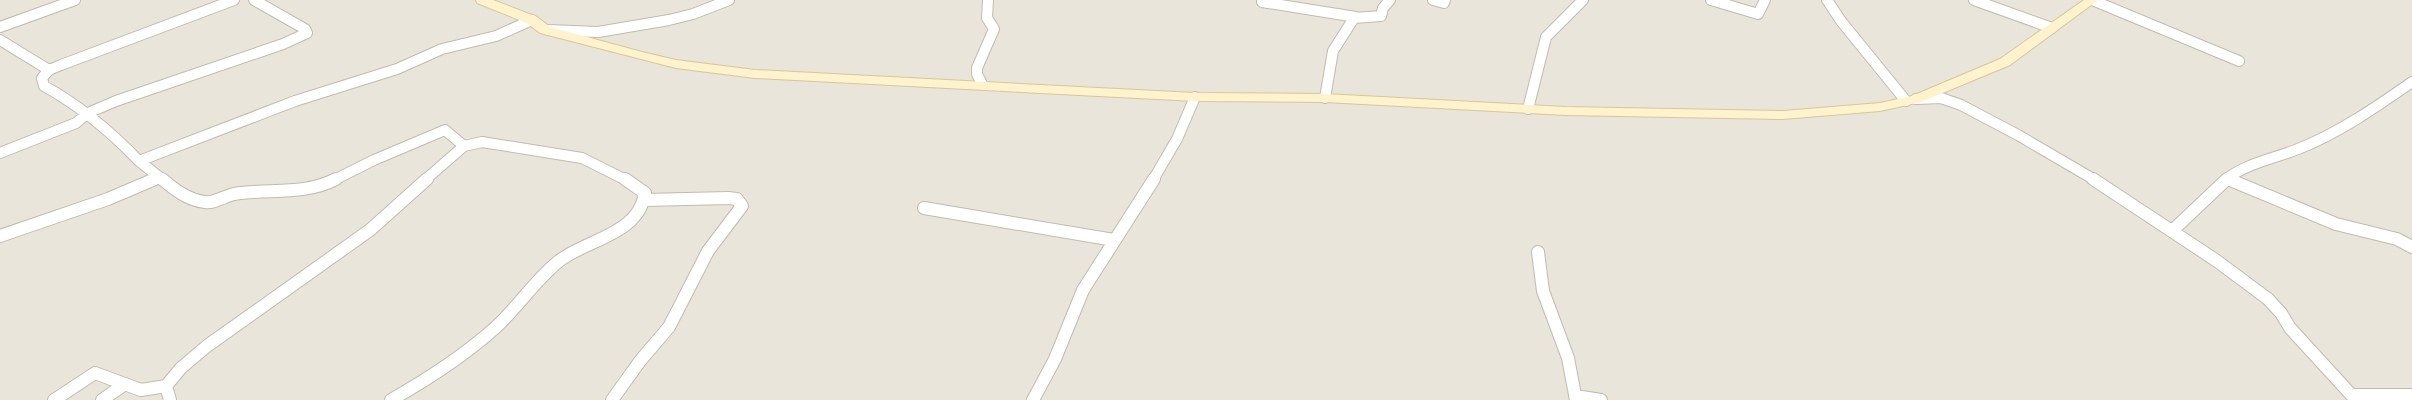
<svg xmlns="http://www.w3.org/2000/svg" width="2412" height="400" font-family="'Space Grotesk',sans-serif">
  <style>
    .residential { fill: #eae5da }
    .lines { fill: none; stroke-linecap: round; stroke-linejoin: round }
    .street-far1-casing { stroke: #c2bbae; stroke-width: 12 }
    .street-casing { stroke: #c2bbae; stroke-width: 14 }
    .secondary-casing { stroke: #d6c79b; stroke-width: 2 }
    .street-far1 { stroke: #fff; stroke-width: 10 }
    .street { stroke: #fff; stroke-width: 12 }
    .secondary { fill: #fff3cd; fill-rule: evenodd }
  </style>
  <rect width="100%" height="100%" fill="#f6f3ec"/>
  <!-- residential -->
  <path class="residential" d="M0 0H2412V400H0Z"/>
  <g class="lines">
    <defs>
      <path id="street-far1" d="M1263 0 1262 2 1356 17
        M1433 0 1444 3 1445 0
        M1711 0 1758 14 1765 0
        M1827 0 1841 21 1906 101
        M1974 0 2052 28
        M2092 0 2239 61
        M0 27 75 0
        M548 30 598 32 669 20 693 14 729 0
        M0 40 49 70
        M982 84 977 74V68L994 29 987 18 988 0
        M1325 98 1333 51 1354 18 1381 16 1383 8 1390 0
        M1916 99 1941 98 1961 105 2018 135 2095 180
        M1528 109 1546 37 1583 0
        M0 153 76 123 88 113 116 101 283 44 307 33 305 29 254 0
        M139 161C110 131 81 106 44 86L42 78 49 70 61 65 234 0
        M2227 179 2230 180
        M152 180 158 178
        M163 180 139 161 295 101 397 69 442 49 496 36 532 20
        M334 180 374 160 445 130 464 146 482 142 582 158 626 180
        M425 180 464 146
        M1153 180 1177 139 1195 97
        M2225 180C2247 163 2273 159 2298 149 2337 134 2378 106 2412 82"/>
      <path id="street" d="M162 179C175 190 188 200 205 202 212 204 225 196 234 194 269 188 303 196 336 179
        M2093 179 2217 261 2268 299 2281 313 2290 328 2356 400
        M2228 179 2336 224 2397 239 2412 247
        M924 208 1114 240
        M2172 231 2227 179
        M0 236 108 199 155 179
        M1538 252 1543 291 1568 358 1576 400
        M2352 395H2412
        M1575 396 1601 400
        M54 400 95 373 141 390 166 386
        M102 400 125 384
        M170 400 166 386 181 368 207 346 370 230 427 179
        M391 400C428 379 464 356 496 327 518 307 535 280 559 261 587 239 639 235 645 193L625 179
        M612 400 640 361 669 327 708 251 742 206 737 199 728 198 645 200
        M1033 400 1055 359 1083 290 1154 179"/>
      <path id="secondary" d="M476 0H493L537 17 550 27 642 52 676 60 755 70 1195 93 1325 94 1566 107 1783 111 1880 103 1912 96 2000 59 2084 0H2098L2010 65 1921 102 1880 111 1783 119 1566 115 1325 102 1195 101 755 78 676 68 540 33 527 23 477 3Z"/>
    </defs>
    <!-- street-far1 casing -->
    <use href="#street-far1" class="street-far1-casing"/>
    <!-- street casing -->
    <use href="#street" class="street-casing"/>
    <!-- secondary casing -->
    <use href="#secondary" class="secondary-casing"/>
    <!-- street-far1 -->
    <use href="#street-far1" class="street-far1"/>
    <!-- street -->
    <use href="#street" class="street"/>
    <!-- secondary -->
    <use href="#secondary" class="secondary"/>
  </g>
</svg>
